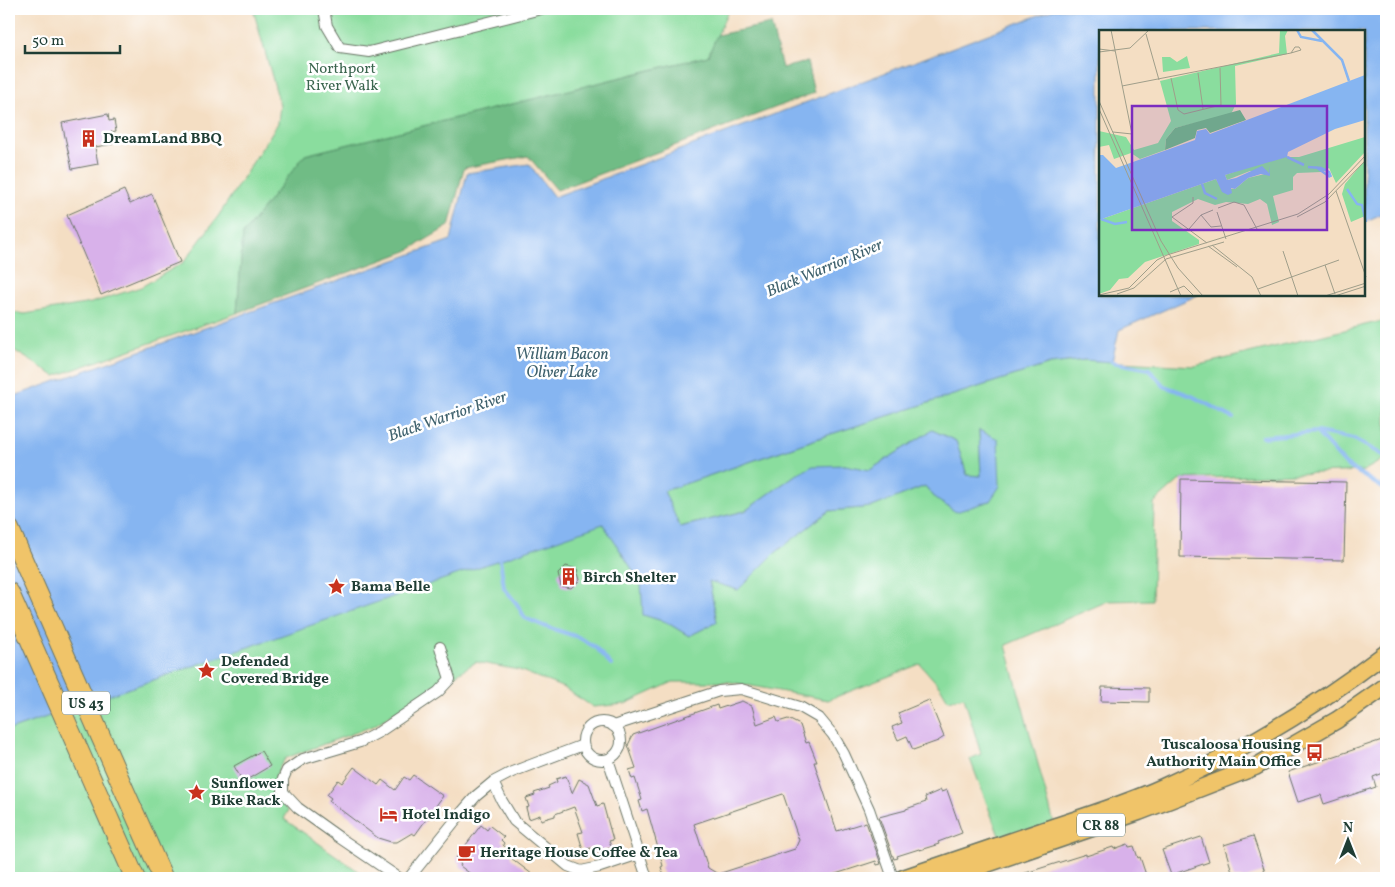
<svg xmlns="http://www.w3.org/2000/svg" width="1395" height="887" font-family="Vollkorn,serif">
  <style>
    .green { fill: #8add9e; stroke: #548d69 }
    .forest { fill: #6fbc85; stroke: #477c5c }
    .water { fill: #86b5f1; stroke: #527992 }
    .lines { fill: none; stroke-linecap: round; stroke-linejoin: round }
    .stream { stroke: #86b5f1; stroke-width: 4 }
    .building { fill: #d8b1ea; fill-rule: evenodd }
    .street-casing { stroke: #6a7566; stroke-width: 12 }
    .primary-casing { stroke: #6a7566; stroke-width: 19 }
    .highway-casing { stroke: #6a7566; stroke-width: 21 }
    .street { stroke: #fff; stroke-width: 10 }
    .primary { stroke: #f0c469; stroke-width: 16 }
    .highway { stroke: #f0c469; stroke-width: 19 }
    .labels { text-anchor: middle; stroke-width: 5; stroke-linejoin: round; paint-order: stroke }
    .shield { fill: #fff; stroke: #627771; stroke-width: 1 }
    .shield-label { font-size: 14px; font-weight: bold; fill: #1f3d34 }
    .park-label { font-size: 15px; fill: #3a654e; stroke: #fff }
    .poi-label { font-size: 15px; font-weight: bold; fill: #1f3d34; stroke: #fff; text-anchor: start }
    .water-label { font-size: 16px; font-style: italic; fill: #3e616d; stroke: #fff }
    .inset-river { fill: none; stroke: #86b5f1; stroke-width: 2.5 }
    .inset-road { fill: none; stroke: #9f9e8a; stroke-width: 1 }
    .view { fill: #7b2cbf; fill-opacity: 0.15; stroke: #7b2cbf; stroke-width: 2.5 }
    .inset-edge { fill: none; stroke: #1f3d34; stroke-width: 2.5 }
  </style>
  <rect width="100%" height="100%" fill="#fff"/>
  <filter id="ink" filterUnits="userSpaceOnUse"><feTurbulence type="fractalNoise" baseFrequency=".02" numOctaves="2"/><feDisplacementMap in="SourceGraphic" scale="10" xChannelSelector="R" yChannelSelector="G"/><feConvolveMatrix kernelMatrix="1 2 1 2 8 2 1 2 1" color-interpolation-filters="sRGB"/></filter>
  <filter id="wash" filterUnits="userSpaceOnUse"><feTurbulence type="fractalNoise" baseFrequency=".0096" numOctaves="4" result="noise"/><feDisplacementMap in="SourceGraphic" scale="20" xChannelSelector="R" yChannelSelector="G"/><feGaussianBlur stdDeviation="1.12" result="paint"/><feColorMatrix in="noise" values="0 0 0 0 0 0 0 0 0 0 0 0 0 0 0 0 0 1.4 0 .05"/><feComposite in="paint" operator="in"/></filter>
  <g filter="url(#wash)">
    <rect width="100%" height="100%" fill="#f4dec3"/>
    <!-- green -->
    <path class="green" d="M253 9H729L708 56 305 155 243 234 237 313 55 376 9 347V308L10 312 25 314 91 303 141 287 184 262 219 215 278 123 280 105Z
      M1386 320V458L1363 471 1181 479 1154 503 1152 600 1108 601 1006 645 1056 831 1004 849 970 759 981 754 964 697 948 700 941 688 920 664 828 700 730 682H673L625 704 593 707 564 688 519 670 476 662 373 726 286 758C270 778 272 792 288 811L284 819 368 878H9V730L603 523 641 583 644 615 666 622 689 636 717 622 709 580 738 590 775 553 829 511 872 507 925 486 937 500 990 501 979 431 981 476 967 475 956 441 932 430 870 470 844 465 794 476 745 511 679 527 664 491 828 435 1050 364 1084 360 1195 366Z"/>
    <!-- forest -->
    <path class="forest" d="M771 24 782 68 807 62 814 93 557 190 528 156 464 168 449 226 407 251 237 313 243 234 305 155 708 56 717 35Z"/>
    <!-- water -->
    <path class="water" d="M1055 9H1386V212L1364 222V31H1100V295H1198L1119 330 1112 362 1084 360 1050 364 828 435 664 491 680 527 745 511 794 476 813 466 845 465 870 470 932 430 956 441 967 475 981 476 979 430 998 439 1000 486 990 501 956 512 937 500 925 486 872 507 829 511 775 553 738 590 709 581 717 622 689 636 666 622 643 615 641 583 603 524 9 730V398L451 240 467 173 529 164 554 197Z"/>
    <g class="lines">
      <!-- stream -->
      <path class="stream" d="M1110 359 1112 362 1149 369 1164 386 1192 396 1233 418
        M1317 433 1346 465 1386 490
        M1262 437 1317 432 1354 439 1386 457
        M500 559 504 588 517 604 525 618 544 626 578 637 595 647 611 665"/>
    </g>
    <g id="blocks">
      <!-- building -->
      <path class="building" d="M108 114 109 121 114 120 116 131 111 132 113 144 95 147 98 164 72 169 62 123Z
        M124 190 130 204 152 194 180 262 101 295 67 215Z
        M1181 479 1346 482 1344 560 1180 557Z
        M566 566 577 569 580 580 571 588 561 586 558 574Z
        M1102 687 1149 688V702L1101 701Z
        M929 700 944 737 938 741 913 750 907 736 898 740 892 727 902 723 898 713Z
        M742 701 752 706 757 724 776 717 778 722 788 719 800 725 806 743 809 742 817 762H814L837 831 866 822 881 864 877 865 876 861 823 878H668L667 876H664L661 867 663 866 647 809 642 811 639 801 642 800 635 778 632 779 629 770 636 768 628 745 633 735 717 705 718 709ZM783 794 799 840 795 849 718 874 708 868 694 824Z
        M1382 740 1386 753V772L1373 777 1376 787 1324 804 1321 795 1298 802 1288 772Z
        M261 751 270 766 243 782 234 766Z
        M354 767 378 785 382 780 395 790 404 777 409 780 413 775 443 796 415 835 412 833 397 842H391L378 838 329 801 331 798 327 795 338 780 342 783Z
        M566 776 572 793 579 779 589 784 597 806 603 804 613 840 609 841 612 848 593 853 591 848 583 850 578 833 583 832 574 807 555 814V816L541 820 540 815 529 819 526 808 529 807 526 798 535 795 534 793 549 788 548 786 557 782 556 779Z
        M941 790V792L947 790 962 833 938 842 939 844 920 850 919 849 897 856 898 858 894 859 879 817 906 810V809L926 802 925 797Z
        M481 825 487 830 490 826 504 837 501 840 504 843 503 845 510 851 511 858 537 878H476L460 866 461 864 457 861 458 859 456 858Z
        M1253 836 1265 872 1246 878H1234L1224 845Z
        M1201 837 1209 862 1171 875 1162 850Z
        M1128 844 1129 847 1134 846 1138 858 1140 857 1146 875 1136 878H1016V876L1086 854V856L1113 847 1114 849Z"/>
    </g>
  </g>
  <g filter="url(#ink)">
    <use href="#blocks" fill-opacity="0" stroke="#6a7566" stroke-width="1"/>
    <g class="lines">
      <defs>
        <path id="street" d="M324 9 327 26 340 48 369 52 541 9
          M583 741a19 19 0 1 1 38 0a19 19 0 1 1-38 0Z
          M613 726 719 691 741 689 800 707 819 718 833 735 844 754 869 809 893 878
          M608 759 647 878
          M493 782 502 801 514 821 568 866 581 871 600 867 639 854
          M399 878 340 838 298 808 283 792V779L287 770 303 759 360 742 379 732 438 692 450 679 440 647
          M409 878 462 812 476 796 493 782 512 772 583 745"/>
        <path id="primary" d="M903 878C953 861 1003 844 1053 827 1090 815 1128 803 1163 787 1243 751 1317 706 1386 653
          M946 878 1139 812 1255 767 1337 720 1386 686"/>
        <path id="highway" d="M9 528 163 878
          M9 592 135 878"/>
      </defs>
      <!-- street casing -->
      <use href="#street" class="street-casing"/>
      <!-- primary casing -->
      <use href="#primary" class="primary-casing"/>
      <!-- highway casing -->
      <use href="#highway" class="highway-casing"/>
      <!-- street -->
      <use href="#street" class="street"/>
      <!-- primary -->
      <use href="#primary" class="primary"/>
      <!-- highway -->
      <use href="#highway" class="highway"/>
    </g>
  </g>
  <!-- icons -->
  <defs>
    <symbol id="building-bare" viewBox="-9 -9 18 18"><path d="M-4-6H4V6H1V3H-1V6H-4ZM-2.5-4.3h1.7v1.8h-1.7ZM.8-4.3h1.7v1.8H.8ZM-2.5-1h1.7V.8h-1.7ZM.8-1h1.7V.8H.8Z" fill="#c8321e" stroke="#fff" stroke-width="2.5" paint-order="stroke"/></symbol>
    <symbol id="sight-bare" viewBox="-9 -9 18 18"><path d="M0-6L1.8-2.2L6-1.7L2.9 1.2L3.7 5.4L0 3.3L-3.7 5.4L-2.9 1.2L-6-1.7L-1.8-2.2Z" fill="#c8321e" stroke="#fff" stroke-width="2.5" paint-order="stroke"/></symbol>
    <symbol id="bus-bare" viewBox="-9 -9 18 18"><path d="M-5-6H5V4H4V6H2V4H-2V6H-4V4H-5ZM-3.5-4V0h7V-4ZM-3.5 1.2v1.5H-2V1.2ZM2 1.2v1.5H3.5V1.2Z" fill="#c8321e" stroke="#fff" stroke-width="2.5" paint-order="stroke"/></symbol>
    <symbol id="hotel-bare" viewBox="-9 -9 18 18"><path d="M-6-4.5h1.5V1H6V5H4.5V3h-9V5H-6ZM-4 0a1.8 1.8 0 1 1 3.6 0ZM.5 0V-2.5h3Q6-2.5 6 0Z" fill="#c8321e" stroke="#fff" stroke-width="2.5" paint-order="stroke"/></symbol>
    <symbol id="cafe-bare" viewBox="-9 -9 18 18"><path d="M-5.5-4.5H6V0H3Q3 3.5 0 3.5H-2.5Q-5.5 3.5-5.5 0ZM3-3.2v2h1.7v-2ZM-6 4.5H4V6H-6Z" fill="#c8321e" stroke="#fff" stroke-width="2.5" paint-order="stroke"/></symbol>
  </defs>
  <g fill-rule="evenodd">
    <use href="#building-bare" x="76" y="126" width="25" height="25"/>
    <use href="#building-bare" x="556" y="564" width="25" height="25"/>
    <use href="#sight-bare" x="324" y="574" width="25" height="25"/>
    <use href="#sight-bare" x="194" y="658" width="25" height="25"/>
    <use href="#bus-bare" x="1302" y="740" width="25" height="25"/>
    <use href="#sight-bare" x="184" y="780" width="25" height="25"/>
    <use href="#hotel-bare" x="376" y="802" width="25" height="25"/>
    <use href="#cafe-bare" x="454" y="840" width="25" height="25"/>
  </g>
  <g class="labels">
    <!-- shield labels -->
    <g class="shield">
      <rect x="62" y="691.5" width="48" height="23" rx="4"/>
      <rect x="1077" y="813.5" width="48" height="23" rx="4"/>
    </g>
    <g class="shield-label">
      <text x="86" y="708">US 43</text>
      <text x="1101" y="830">CR 88</text>
    </g>
    <!-- park labels -->
    <g class="park-label">
      <text x="342" y="73">Northport<tspan x="342" dy="17">River Walk</tspan></text>
    </g>
    <!-- poi labels -->
    <g class="poi-label">
      <text x="103" y="143">DreamLand BBQ</text>
      <text x="583" y="582">Birch Shelter</text>
      <text x="351" y="591">Bama Belle</text>
      <text x="221" y="666">Defended<tspan x="221" dy="17">Covered Bridge</tspan></text>
      <text x="1301" y="749" text-anchor="end">Tuscaloosa Housing<tspan x="1301" dy="17">Authority Main Office</tspan></text>
      <text x="211" y="788">Sunflower<tspan x="211" dy="17">Bike Rack</tspan></text>
      <text x="402" y="819">Hotel Indigo</text>
      <text x="480" y="857">Heritage House Coffee &amp; Tea</text>
    </g>
    <!-- water labels -->
    <g class="water-label">
      <text transform="translate(824 267) rotate(-23)" y="6">Black Warrior River</text>
      <text x="562" y="359">William Bacon<tspan x="562" dy="18">Oliver Lake</tspan></text>
      <text transform="translate(447 415) rotate(-19)" y="6">Black Warrior River</text>
    </g>
  </g>
  <!-- overview -->
  <g transform="translate(1099 30)">
    <rect width="266" height="266" fill="#f4dec3"/>
    <path d="M181 0H189L186 6 188 24 136 36 137 74 132 84 76 98 67 109 66 120 41 129 32 123 15 129 10 115 0 117V101L27 107 35 120 59 113 72 91 61 51 180 23ZM88 26 91 38 64 42 63 27H71L78 32ZM266 107V122L237 153 230 138 223 142 198 143 194 147V160L174 166 180 192 173 195 168 174 161 169 149 174 127 172 116 175 99 169 73 182V191L100 210V214L46 232 29 248 20 249 11 260 0 264V190L117 149 122 158 136 159 149 148 170 143 151 141 128 150 126 145 179 127H200ZM266 130V186L252 192 243 164 246 154Z" fill="#8add9e"/>
    <path d="M141 80 147 90 111 103 107 98 98 100 96 108 66 120 67 109 76 98Z" fill="#6fbc85"/>
    <path d="M266 45V90L236 99 189 122 188 127 126 145 128 150 137 148 163 136 170 143V136L171 146 162 144 149 148 136 159 132 158 133 163 129 165 123 162 117 149 0 190V125H4L17 138 96 110 98 101 107 99 111 104Z" fill="#86b5f1"/>
    <path class="inset-river" d="M198 0 202 7 223 11M213 0 243 30 250 51M188 127 205 135M209 137 222 138 230 142 232 147M217 137 231 147M103 154 106 163 118 169M248 159 258 174 263 175 267 192M2 189 16 194 28 192"/>
    <path class="inset-road" d="M12 0 33 104 14 102M47 4 60 50M200 17 202 20 192 23 196 17ZM0 19 16 21M0 22 31 18 50 0M99 43 104 79M72 48 79 80 85 84 122 75 121 38M23 56 192 23M0 71 62 211 79 238 104 266M0 79 82 266M237 161 267 247M94 167V173L73 187 108 213M119 178 135 172 145 175 158 199M118 182 127 209M102 185 112 197 122 196M198 187 226 172 267 130M90 199 102 185 114 180M113 215 153 247 162 266M109 216 138 237M184 221 199 266M226 235 236 264M159 259 240 230M71 262 85 256 95 266M18 264 35 258 67 229 125 212M0 265 30 258 58 230 68 225 199 184 230 164 267 125M226 266 267 253M236 266 267 256"/>
    <path class="view" d="M33 76H228V200H33Z"/>
    <rect width="266" height="266" class="inset-edge"/>
  </g>
  <!-- margin -->
  <rect width="1395" height="887" fill="none" stroke="#fff" stroke-width="30"/>
  <!-- north arrow -->
  <g transform="translate(1348 840)" stroke="#ffffff" stroke-width="4" paint-order="stroke">
  <path d="M0-4L9 19L0 12L-9 19Z" fill="#1f3d34"/>
  <text y="-8" font-size="14" font-weight="bold" text-anchor="middle" fill="#1f3d34">N</text>
  </g>
  <!-- scale -->
  <path d="M25 45v8h95v-8" fill="none" stroke="#1f3d34" stroke-width="2.5"/>
  <text x="32" y="45" font-size="15" fill="#1f3d34" stroke="#ffffff" stroke-width="4" paint-order="stroke">50 m</text>
</svg>
